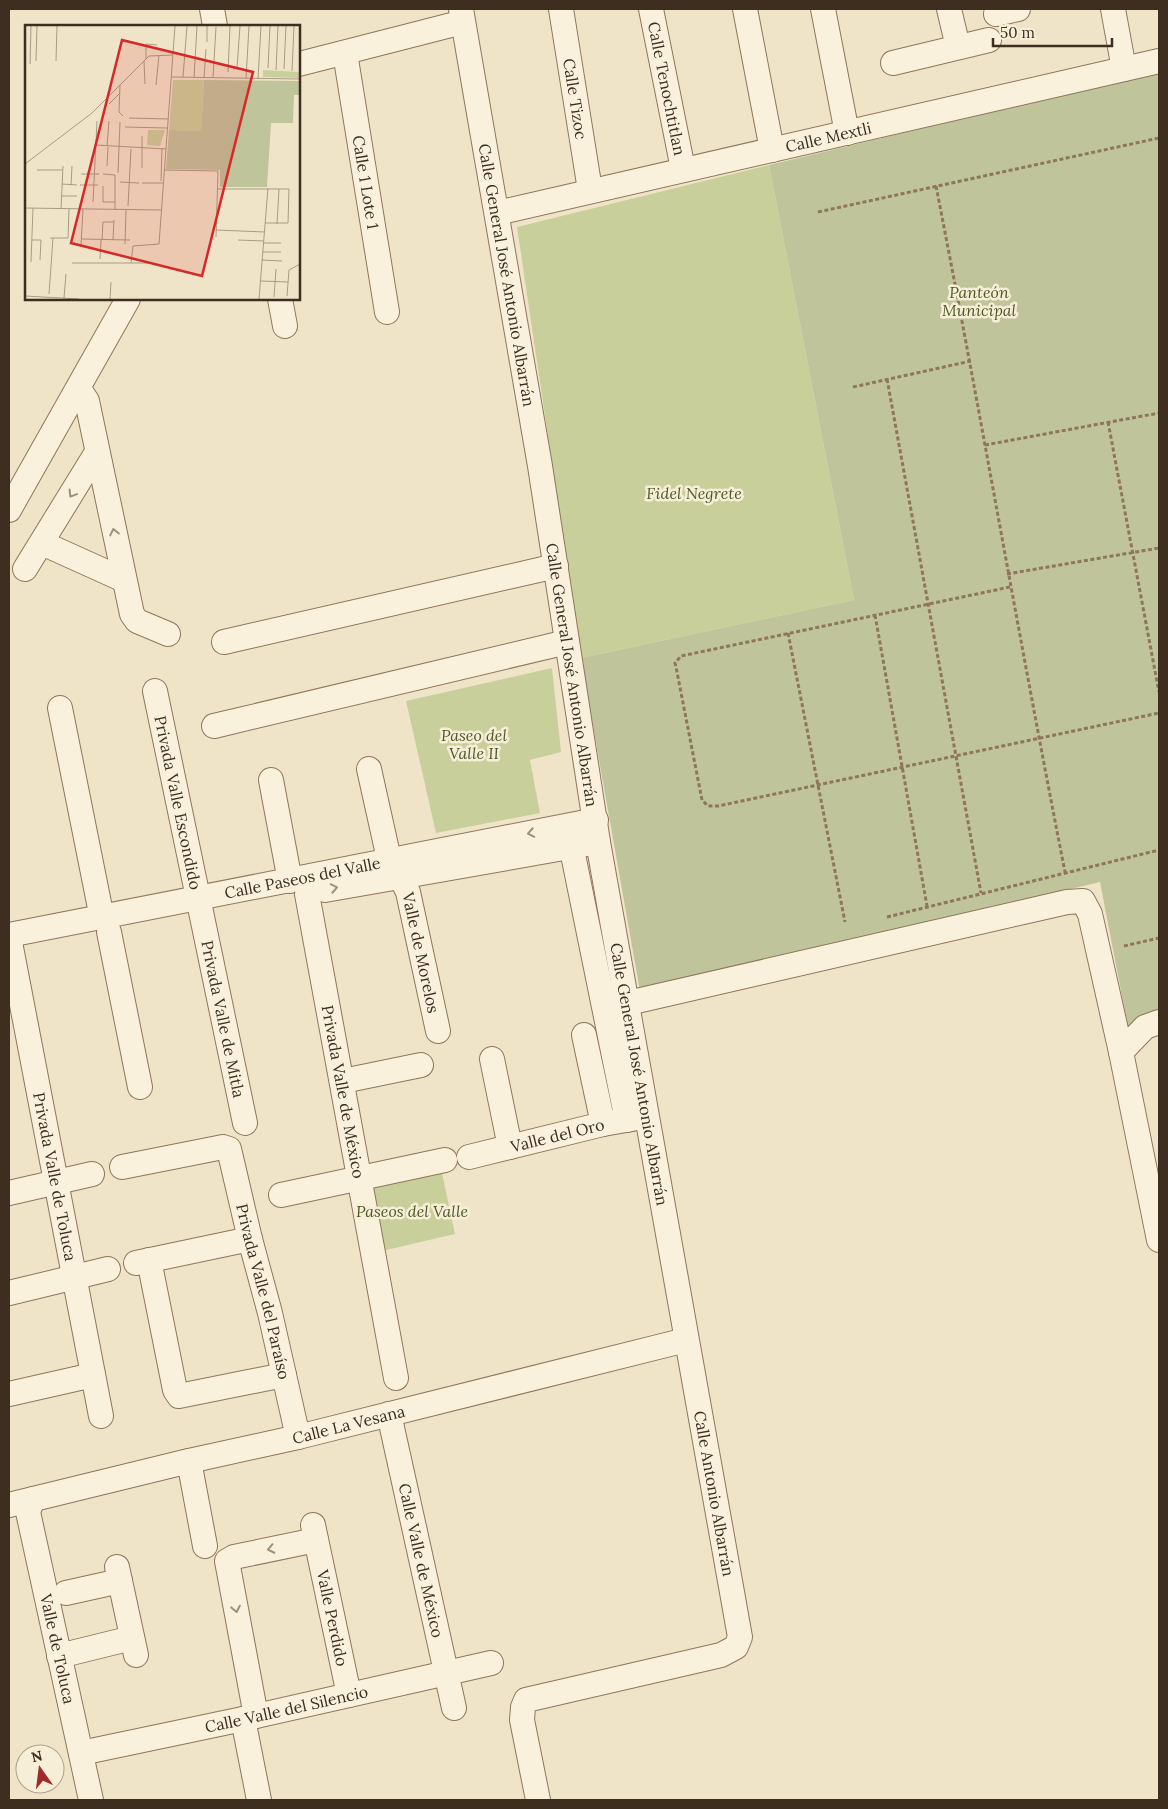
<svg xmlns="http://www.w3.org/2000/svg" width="1168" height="1809" font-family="Lora,serif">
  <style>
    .green { fill: #c9cf9b }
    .cemetery { fill: #bfc49a }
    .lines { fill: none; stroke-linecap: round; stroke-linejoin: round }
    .minor-casing { stroke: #8d765c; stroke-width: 26 }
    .path { stroke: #8d765c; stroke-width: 3; stroke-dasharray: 4 2.5; stroke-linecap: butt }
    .minor { stroke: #faf1dc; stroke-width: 24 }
    .oneway { stroke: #9c907e }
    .labels { text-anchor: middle; stroke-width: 5; stroke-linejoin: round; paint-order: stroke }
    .street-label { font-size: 16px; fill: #3d2e20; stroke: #f7eed8 }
    .park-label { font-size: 16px; font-style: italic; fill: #4d5a26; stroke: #f7eed8 }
    .inset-road { fill: none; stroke: #a89b85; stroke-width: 1 }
    .view { fill: #d62828; fill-opacity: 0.15; stroke: #d62828; stroke-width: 2.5 }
    .inset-edge { fill: none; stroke: #3d2e20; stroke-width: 2.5 }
  </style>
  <rect width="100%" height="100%" fill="#f0e4c8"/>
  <!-- green -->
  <path class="green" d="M769 165 854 600 581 658 517 227Z
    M552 668 561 752 530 760 540 813 436 833 406 701Z
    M442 1173 455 1234 382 1251 370 1187Z"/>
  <!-- cemetery -->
  <path class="cemetery" d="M1159 72V1019L1128 1027 1100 882 640 991 581 658 854 600 769 165Z"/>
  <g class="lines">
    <defs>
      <g id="minor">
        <path d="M212 9 215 26"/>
        <path id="s1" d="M461 9 540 466 598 842 740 1637 736 1647 721 1655 526 1700 523 1707 522 1720 538 1800"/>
        <path id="s2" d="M561 9 590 190"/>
        <path id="s3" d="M651 9 683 169"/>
        <path d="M745 9 772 150"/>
        <path d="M823 9 847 133"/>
        <path d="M949 9 958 47"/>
        <path d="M1113 9 1124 69"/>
        <path d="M996 14 1018 9"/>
        <path id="s4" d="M345 53 387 312"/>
        <path d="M893 63 989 40"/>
        <path d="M299 64 463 22"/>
        <path id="s5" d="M497 213 1159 61"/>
        <path d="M280 299 285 326"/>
        <path d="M79 389 87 401 132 614 137 621 168 634"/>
        <path d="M9 510 128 299"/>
        <path d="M42 543 124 580"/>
        <path d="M25 569 97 452"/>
        <path d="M224 642 556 566"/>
        <path id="s6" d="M155 691 245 1123"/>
        <path d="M60 708 102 918"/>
        <path d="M214 726 567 642"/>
        <path id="s7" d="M369 769 387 850 408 892 438 1031"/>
        <path d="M271 780 290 881"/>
        <path d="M568 830 627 1120"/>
        <path d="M325 890 598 842"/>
        <path id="s8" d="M307 894 396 1378"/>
        <path d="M109 932 140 1087"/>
        <path id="s9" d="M9 935 596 820"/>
        <path id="s10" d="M9 937 101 1416"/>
        <path d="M628 1003 1067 902 1083 901 1090 914 1121 1052 1159 1240"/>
        <path d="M584 1035 603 1124"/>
        <path d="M1121 1052 1145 1027 1159 1022"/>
        <path d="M492 1059 510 1147"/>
        <path d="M343 1081 421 1065"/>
        <path id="s11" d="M469 1157 603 1124 643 1117"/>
        <path id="s12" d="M122 1167 223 1147 229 1149 250 1239 270 1313 298 1437"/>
        <path d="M9 1193 92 1174"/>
        <path d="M281 1195 445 1160"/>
        <path d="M149 1260 175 1390 179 1396 284 1375"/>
        <path d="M136 1263 250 1239"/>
        <path d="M9 1293 108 1269"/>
        <path d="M9 1394 93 1375"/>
        <path id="s13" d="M389 1414 454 1708"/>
        <path d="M189 1461 205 1546"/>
        <path id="s14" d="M33 1499 28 1512 91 1800"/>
        <path id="s15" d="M9 1505 189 1461 298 1437 686 1340"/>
        <path id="s16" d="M313 1525 349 1695"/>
        <path d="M117 1567 136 1655"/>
        <path d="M66 1593 120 1581"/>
        <path d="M59 1656 132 1638"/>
        <path d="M256 1716 227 1561 234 1557 316 1540"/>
        <path d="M243 1719 259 1800"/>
        <path id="s17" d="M81 1753 243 1719 491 1663"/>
      </g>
    </defs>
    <!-- minor casing -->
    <use href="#minor" class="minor-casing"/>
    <!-- path -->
    <path class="path" d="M936 186C981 415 1020 644 1065 872
      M818 212 1159 138
      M887 379 981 893
      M853 387 971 361
      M1108 422 1159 692
      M985 445 1159 413
      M1007 574 1159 548
      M1010 587 681 656 675 663 676 667 702 800 708 806H718L1159 713
      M875 615 927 906
      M788 633 845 922
      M887 917 1159 850
      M1124 946 1159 938"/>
    <!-- minor -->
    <use href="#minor" class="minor"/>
  </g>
  <!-- one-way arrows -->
  <defs><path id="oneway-chevron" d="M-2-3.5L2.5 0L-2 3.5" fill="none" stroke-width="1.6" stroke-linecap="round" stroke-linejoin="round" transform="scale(1.25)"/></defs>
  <g class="oneway">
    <use href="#oneway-chevron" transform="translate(72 494) rotate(121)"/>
    <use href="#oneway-chevron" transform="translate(114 532) rotate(-102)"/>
    <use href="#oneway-chevron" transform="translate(531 833) rotate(169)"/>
    <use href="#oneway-chevron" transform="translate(334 888) rotate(-11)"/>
    <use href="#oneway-chevron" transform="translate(271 1549) rotate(168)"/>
    <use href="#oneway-chevron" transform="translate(236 1609) rotate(79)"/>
  </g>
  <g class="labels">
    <!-- street labels -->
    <g class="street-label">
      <text dy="6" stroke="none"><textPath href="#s3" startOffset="81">Calle Tenochtitlan</textPath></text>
      <text dy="6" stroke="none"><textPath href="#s2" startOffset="91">Calle Tizoc</textPath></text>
      <text dy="6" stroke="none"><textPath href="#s5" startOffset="340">Calle Mextli</textPath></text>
      <text dy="6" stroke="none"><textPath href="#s4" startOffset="131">Calle 1 Lote 1</textPath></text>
      <text dy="6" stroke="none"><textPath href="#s1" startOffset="270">Calle General José Antonio Albarrán</textPath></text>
      <text dy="6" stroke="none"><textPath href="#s1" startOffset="675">Calle General José Antonio Albarrán</textPath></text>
      <text dy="6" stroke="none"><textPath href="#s6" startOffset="114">Privada Valle Escondido</textPath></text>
      <text dy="6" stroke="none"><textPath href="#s9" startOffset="299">Calle Paseos del Valle</textPath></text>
      <text dy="6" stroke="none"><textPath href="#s7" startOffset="192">Valle de Morelos</textPath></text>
      <text dy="6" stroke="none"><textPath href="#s6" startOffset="335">Privada Valle de Mitla</textPath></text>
      <text dy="6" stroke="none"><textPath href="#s1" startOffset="1080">Calle General José Antonio Albarrán</textPath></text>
      <text dy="6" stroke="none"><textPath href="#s8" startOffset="201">Privada Valle de México</textPath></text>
      <text dy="6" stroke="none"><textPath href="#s11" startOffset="91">Valle del Oro</textPath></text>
      <text dy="6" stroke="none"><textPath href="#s10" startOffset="244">Privada Valle de Toluca</textPath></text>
      <text dy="6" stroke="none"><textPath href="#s12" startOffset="256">Privada Valle del Paraíso</textPath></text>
      <text dy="6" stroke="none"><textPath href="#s15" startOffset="349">Calle La Vesana</textPath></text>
      <text dy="6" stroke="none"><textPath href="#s1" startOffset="1506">Calle Antonio Albarrán</textPath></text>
      <text dy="6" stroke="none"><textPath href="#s13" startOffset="150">Calle Valle de México</textPath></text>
      <text dy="6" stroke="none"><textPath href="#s16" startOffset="95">Valle Perdido</textPath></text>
      <text dy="6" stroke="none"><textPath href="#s14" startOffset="154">Valle de Toluca</textPath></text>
      <text dy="6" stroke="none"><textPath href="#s17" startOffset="210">Calle Valle del Silencio</textPath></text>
    </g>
    <!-- park labels -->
    <g class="park-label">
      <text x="979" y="298">Panteón<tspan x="979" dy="18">Municipal</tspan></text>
      <text x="694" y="499">Fidel Negrete</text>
      <text x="474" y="741">Paseo del<tspan x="474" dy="18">Valle II</tspan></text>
      <text x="412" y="1217">Paseos del Valle</text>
    </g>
  </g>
  <!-- overview -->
  <g transform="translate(25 25)">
    <rect width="275" height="275" fill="#f0e4c8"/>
    <path d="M238 45 274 47 275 53 238 52ZM148 55H179L176 106 144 105ZM123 105H140L135 121 122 120Z" fill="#c9cf9b"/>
    <path d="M179 55 275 56V70H269L268 98H246L242 162H195V145L141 144 144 105 176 106Z" fill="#bfc49a"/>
    <path class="inset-road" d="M182 17V1M121 34V19L132 20M11 36 12 1M31 36 32 1M119 36 120 59M5 39 6 1M243 43 245 1M208 44 212 43 215 1M259 44 261 1M251 45 253 1M267 46 269 1M203 47 205 1M147 52 275 54M158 52 162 1M169 53 172 1M179 53 181 24M188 53 191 2M221 54 224 1M233 54 236 1M95 60 94 87 98 91M131 60 134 30M84 79 95 68M104 93 143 94M100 102 142 103M117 111V143M71 120 141 124M82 121 84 96M0 139 67 88 124 31 148 30M82 141 83 122M12 145H37M139 145 193 146 191 212M93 148 95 97M56 149H74M78 149 90 150V185M136 156 137 123M95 157 114 158M117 158H138M37 159 52 160M46 160 47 141M55 160H73M78 161V177H90M193 164H264L263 198H240M36 171H52M68 177 72 96M103 181 106 124M0 183 136 185M36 184 38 141M252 199 254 164M191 205 240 207M25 213H43L44 184M57 214 105 215M7 215H16L15 235M77 215 78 197H89M88 215 89 195M213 215 239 216M239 218H256M100 219 101 185M56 220 58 184M238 227H256M75 234 76 215M237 235 257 236M6 237 8 183M47 238H127M106 238 108 221 134 219 150 1M236 256 263 257M24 269 28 213M0 271 54 274M262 271 264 245 275 239M249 272 251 244M39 273 41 249M85 274 86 257M234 274 243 163"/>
    <path class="view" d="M97 15 228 47 177 251 46 218Z"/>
    <rect width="275" height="275" class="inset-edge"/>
  </g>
  <!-- border -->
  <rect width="1168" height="1809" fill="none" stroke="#3d2e20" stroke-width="20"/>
  <!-- north arrow -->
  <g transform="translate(40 1769) rotate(346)"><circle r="24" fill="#f7eed8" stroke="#ada18e"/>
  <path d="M0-4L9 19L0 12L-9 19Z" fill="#9e2a2b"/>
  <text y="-8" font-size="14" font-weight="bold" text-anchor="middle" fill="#3d2e20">N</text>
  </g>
  <!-- scale -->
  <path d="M993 38v8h119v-8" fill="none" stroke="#3d2e20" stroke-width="2.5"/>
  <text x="1000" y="38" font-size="15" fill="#3d2e20" stroke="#f7eed8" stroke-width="4" paint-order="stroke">50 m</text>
</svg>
